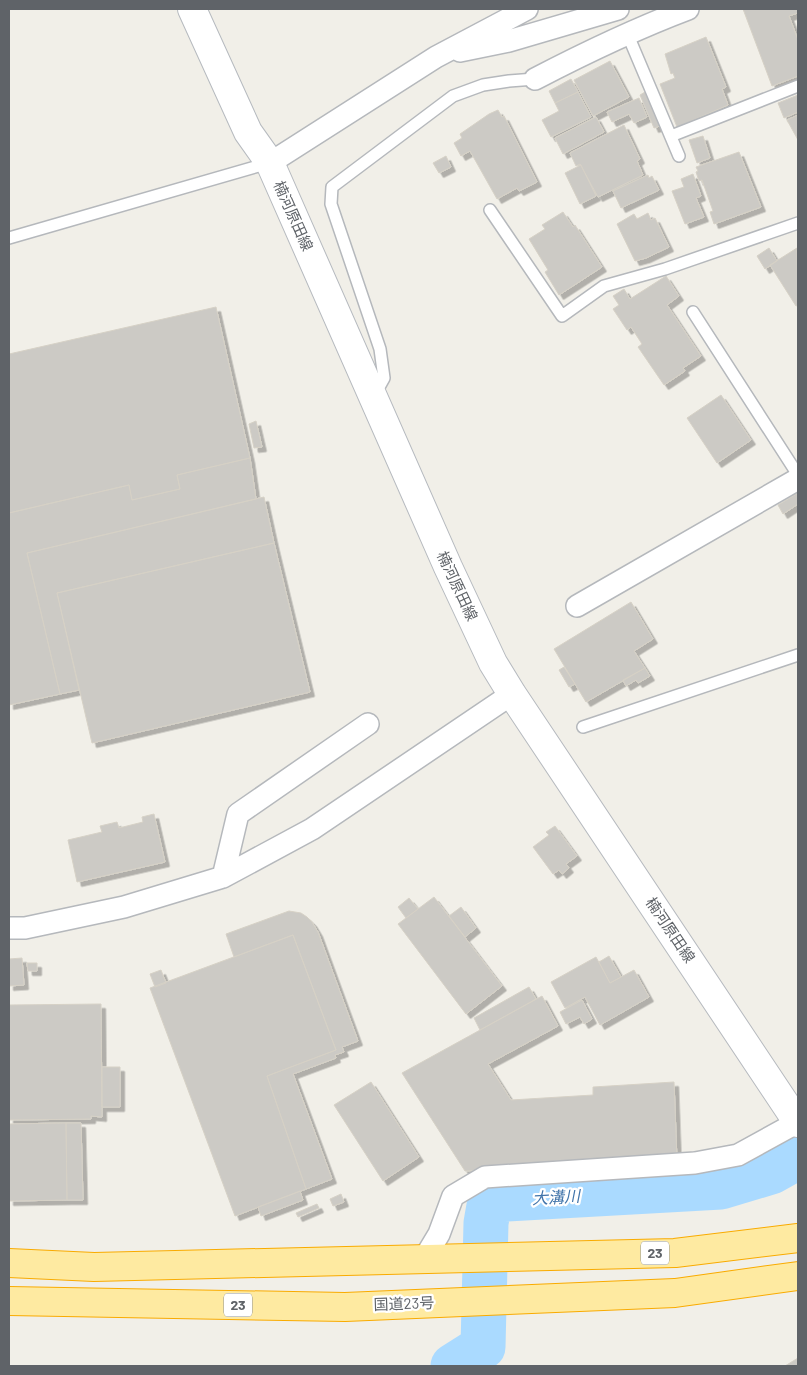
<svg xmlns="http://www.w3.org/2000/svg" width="807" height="1375" font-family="Barlow,'Noto Sans JP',sans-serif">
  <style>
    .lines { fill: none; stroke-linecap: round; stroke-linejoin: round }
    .river { stroke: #aadaff; stroke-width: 45 }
    .building { fill: #cccac5; stroke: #d6d1c6; filter: url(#shadow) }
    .service-casing { stroke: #b5b8bc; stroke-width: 14 }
    .minor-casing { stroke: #b5b8bc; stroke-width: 24 }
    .secondary-casing { stroke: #b6babf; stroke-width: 30 }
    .trunk-casing { stroke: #f9ab00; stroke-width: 30 }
    .service { stroke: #fff; stroke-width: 11 }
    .minor { stroke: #fff; stroke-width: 21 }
    .secondary { stroke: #fff; stroke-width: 28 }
    .trunk { stroke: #feeaa1; stroke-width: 28 }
    .labels { text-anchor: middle; stroke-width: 4.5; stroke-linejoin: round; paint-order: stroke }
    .shield { fill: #fff; stroke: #8f9295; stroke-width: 1 }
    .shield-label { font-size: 14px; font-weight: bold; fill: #5f6368 }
    .street-label { font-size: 15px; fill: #5f6368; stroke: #fff }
    .water-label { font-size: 16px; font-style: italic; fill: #4174aa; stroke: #fff }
  </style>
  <defs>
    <filter id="shadow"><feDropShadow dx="4.5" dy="4.5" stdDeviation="0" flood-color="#0004"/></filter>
  </defs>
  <rect width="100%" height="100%" fill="#f1efe8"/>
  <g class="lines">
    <!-- river -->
    <path class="river" d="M453 1366 483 1347 486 1223 490 1200 721 1187 771 1172 798 1157"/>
  </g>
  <!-- building -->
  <path class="building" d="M743 9H798V13L789 16 798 40V76L772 86Z
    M706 37 726 87 722 89 728 105 677 127 660 84 675 78 673 73 671 74 665 54Z
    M610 61 629 97 593 116 574 80Z
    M571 79 578 92 555 103 549 91Z
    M578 92 591 117 551 137 542 120 559 111 555 103Z
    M645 92 660 126 654 128 640 95Z
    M798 95V112L784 118 778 103Z
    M639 98 647 117 634 123 629 114 612 122 607 112Z
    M498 110 502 117 504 116 537 182 519 191 517 188 497 199 470 151 461 156 454 143 462 138 460 134 489 114Z
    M798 115V140L787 120Z
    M596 117 604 132 563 154 555 138Z
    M624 125 640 159 637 161 643 175 598 197 580 164 576 166 570 153Z
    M703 136 710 158 697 163 689 140Z
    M739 152 761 207 714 224 710 212 713 211 702 180 699 181 696 172 698 171 696 167Z
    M446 156 451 167 439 173 433 163Z
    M581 165 596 196 580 204 565 173Z
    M693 174 701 196 696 198 704 217 685 224 672 191 684 187 681 179Z
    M648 175 649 178 652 176 659 190 621 208 613 191Z
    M563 212 573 227 575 225 602 267 559 295 545 272 548 270 529 239 545 229 542 225Z
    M648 213 651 220 655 218 669 247 646 258 635 261 617 224 634 214 637 219Z
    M769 248 777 261 765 269 757 256Z
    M797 248 798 305 796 306 770 265Z
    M666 276 679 296 667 305 701 356 683 368 685 371 664 385 638 347 642 344 631 327 627 330 613 309 619 305 613 296 624 289 630 299Z
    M216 307 250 458 177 475 180 489 132 500 129 485 9 513V354Z
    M721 395 751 440 717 463 687 418Z
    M256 421 262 447 254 448 249 424Z
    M250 458 256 499 27 553 60 694 9 705V513L129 485 132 500 180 489 177 475Z
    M798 493V504L783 514 778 505Z
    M264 497 274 543 57 593 79 690 60 694 27 553Z
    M274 543 310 692 92 743 57 593Z
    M631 602 653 639 634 651 645 668 586 702 554 649Z
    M564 667 575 684 569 687 559 670Z
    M645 668 650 676 638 683 636 680 626 686 623 680Z
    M154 814 165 862 77 882 68 840 102 832 100 826 117 822 119 828 143 822 142 817Z
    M555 826 577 856 566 864 569 868 562 874 559 870 553 874 533 847 549 835 546 832Z
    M434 897 502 986 466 1014 398 924Z
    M409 898 418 909 406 918 398 907Z
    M461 907 476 928 465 937 449 916Z
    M289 911 301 913 307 917 312 922 318 932 358 1041 342 1047 344 1052 335 1055 336 1058 293 1074 332 1179 306 1189 267 1076 336 1050 293 935 234 957 226 934Z
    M293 935 336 1050 267 1076 306 1189 235 1216 150 988Z
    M609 956 621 977 610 983 599 962Z
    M596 957 610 983 634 970 649 997 600 1025 585 997 565 1008 551 982Z
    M22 958 24 985 9 986V959Z
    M27 963H37V971H28Z
    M161 970 166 983 155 987 150 974Z
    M529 987 536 999 480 1030 474 1018Z
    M542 996 558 1026 488 1064 511 1100 593 1095V1087L674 1082 677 1161 465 1171 402 1073Z
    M582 1000 592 1019 584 1024 580 1017 566 1024 560 1012Z
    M101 1004 102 1117 91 1116V1119L9 1120V1005Z
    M102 1067H120V1107H102Z
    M371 1082 419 1157 383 1181 334 1105Z
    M66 1123 67 1200 9 1201V1124Z
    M66 1123H81L83 1200H67Z
    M300 1191 303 1200 261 1216 258 1207Z
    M341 1194 344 1202 333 1206 330 1199Z
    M317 1204 319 1208 298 1217 296 1213Z
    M798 1358V1366H785Z"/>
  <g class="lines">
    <defs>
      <path id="service" d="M627 33 679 156
        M671 136 798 86
        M490 210 562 316 604 286 665 269 798 223
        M9 238 269 163
        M693 312 798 475
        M374 396 384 378 380 349 331 204 332 187 453 96 483 85 509 81 535 79
        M583 727 798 655"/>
      <path id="minor" d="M460 51 509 41 618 9
        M535 79C585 53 635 29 688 9
        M270 163 436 57 527 9
        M577 606 798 479
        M223 877 238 814 368 724
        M9 928H25L124 907 223 877 312 829 512 694
        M424 1259 439 1234 453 1196 485 1177 695 1163 738 1155 798 1122"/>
      <path id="secondary" d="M192 9 248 132 270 163 448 567 493 663 512 694 798 1123"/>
      <path id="trunk" d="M9 1263 94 1267 675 1253 798 1238
        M9 1301 345 1307 675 1293 798 1276"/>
    </defs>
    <!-- service casing -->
    <use href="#service" class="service-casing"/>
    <!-- minor casing -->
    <use href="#minor" class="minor-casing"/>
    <!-- secondary casing -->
    <use href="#secondary" class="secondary-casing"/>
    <!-- trunk casing -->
    <use href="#trunk" class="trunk-casing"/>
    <!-- service -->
    <use href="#service" class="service"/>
    <!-- minor -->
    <use href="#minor" class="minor"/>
    <!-- secondary -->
    <use href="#secondary" class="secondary"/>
    <!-- trunk -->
    <use href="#trunk" class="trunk"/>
  </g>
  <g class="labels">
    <!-- shield labels -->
    <g class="shield">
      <rect x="641" y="1241.5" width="28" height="23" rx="4"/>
      <rect x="224" y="1293.5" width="28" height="23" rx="4"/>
    </g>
    <g class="shield-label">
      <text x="655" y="1258">23</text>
      <text x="238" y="1310">23</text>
    </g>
    <!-- street labels -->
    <g class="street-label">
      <text transform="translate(293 216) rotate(66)" y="5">楠河原田線</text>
      <text transform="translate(457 586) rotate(65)" y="5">楠河原田線</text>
      <text transform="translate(670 930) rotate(56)" y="5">楠河原田線</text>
      <text transform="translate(404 1304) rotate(-2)" y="5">国道23号</text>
    </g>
    <!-- water labels -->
    <g class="water-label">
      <text transform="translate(556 1197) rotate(-3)" y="6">大溝川</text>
    </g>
  </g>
  <!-- border -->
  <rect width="807" height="1375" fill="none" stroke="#5f6368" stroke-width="20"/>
</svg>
